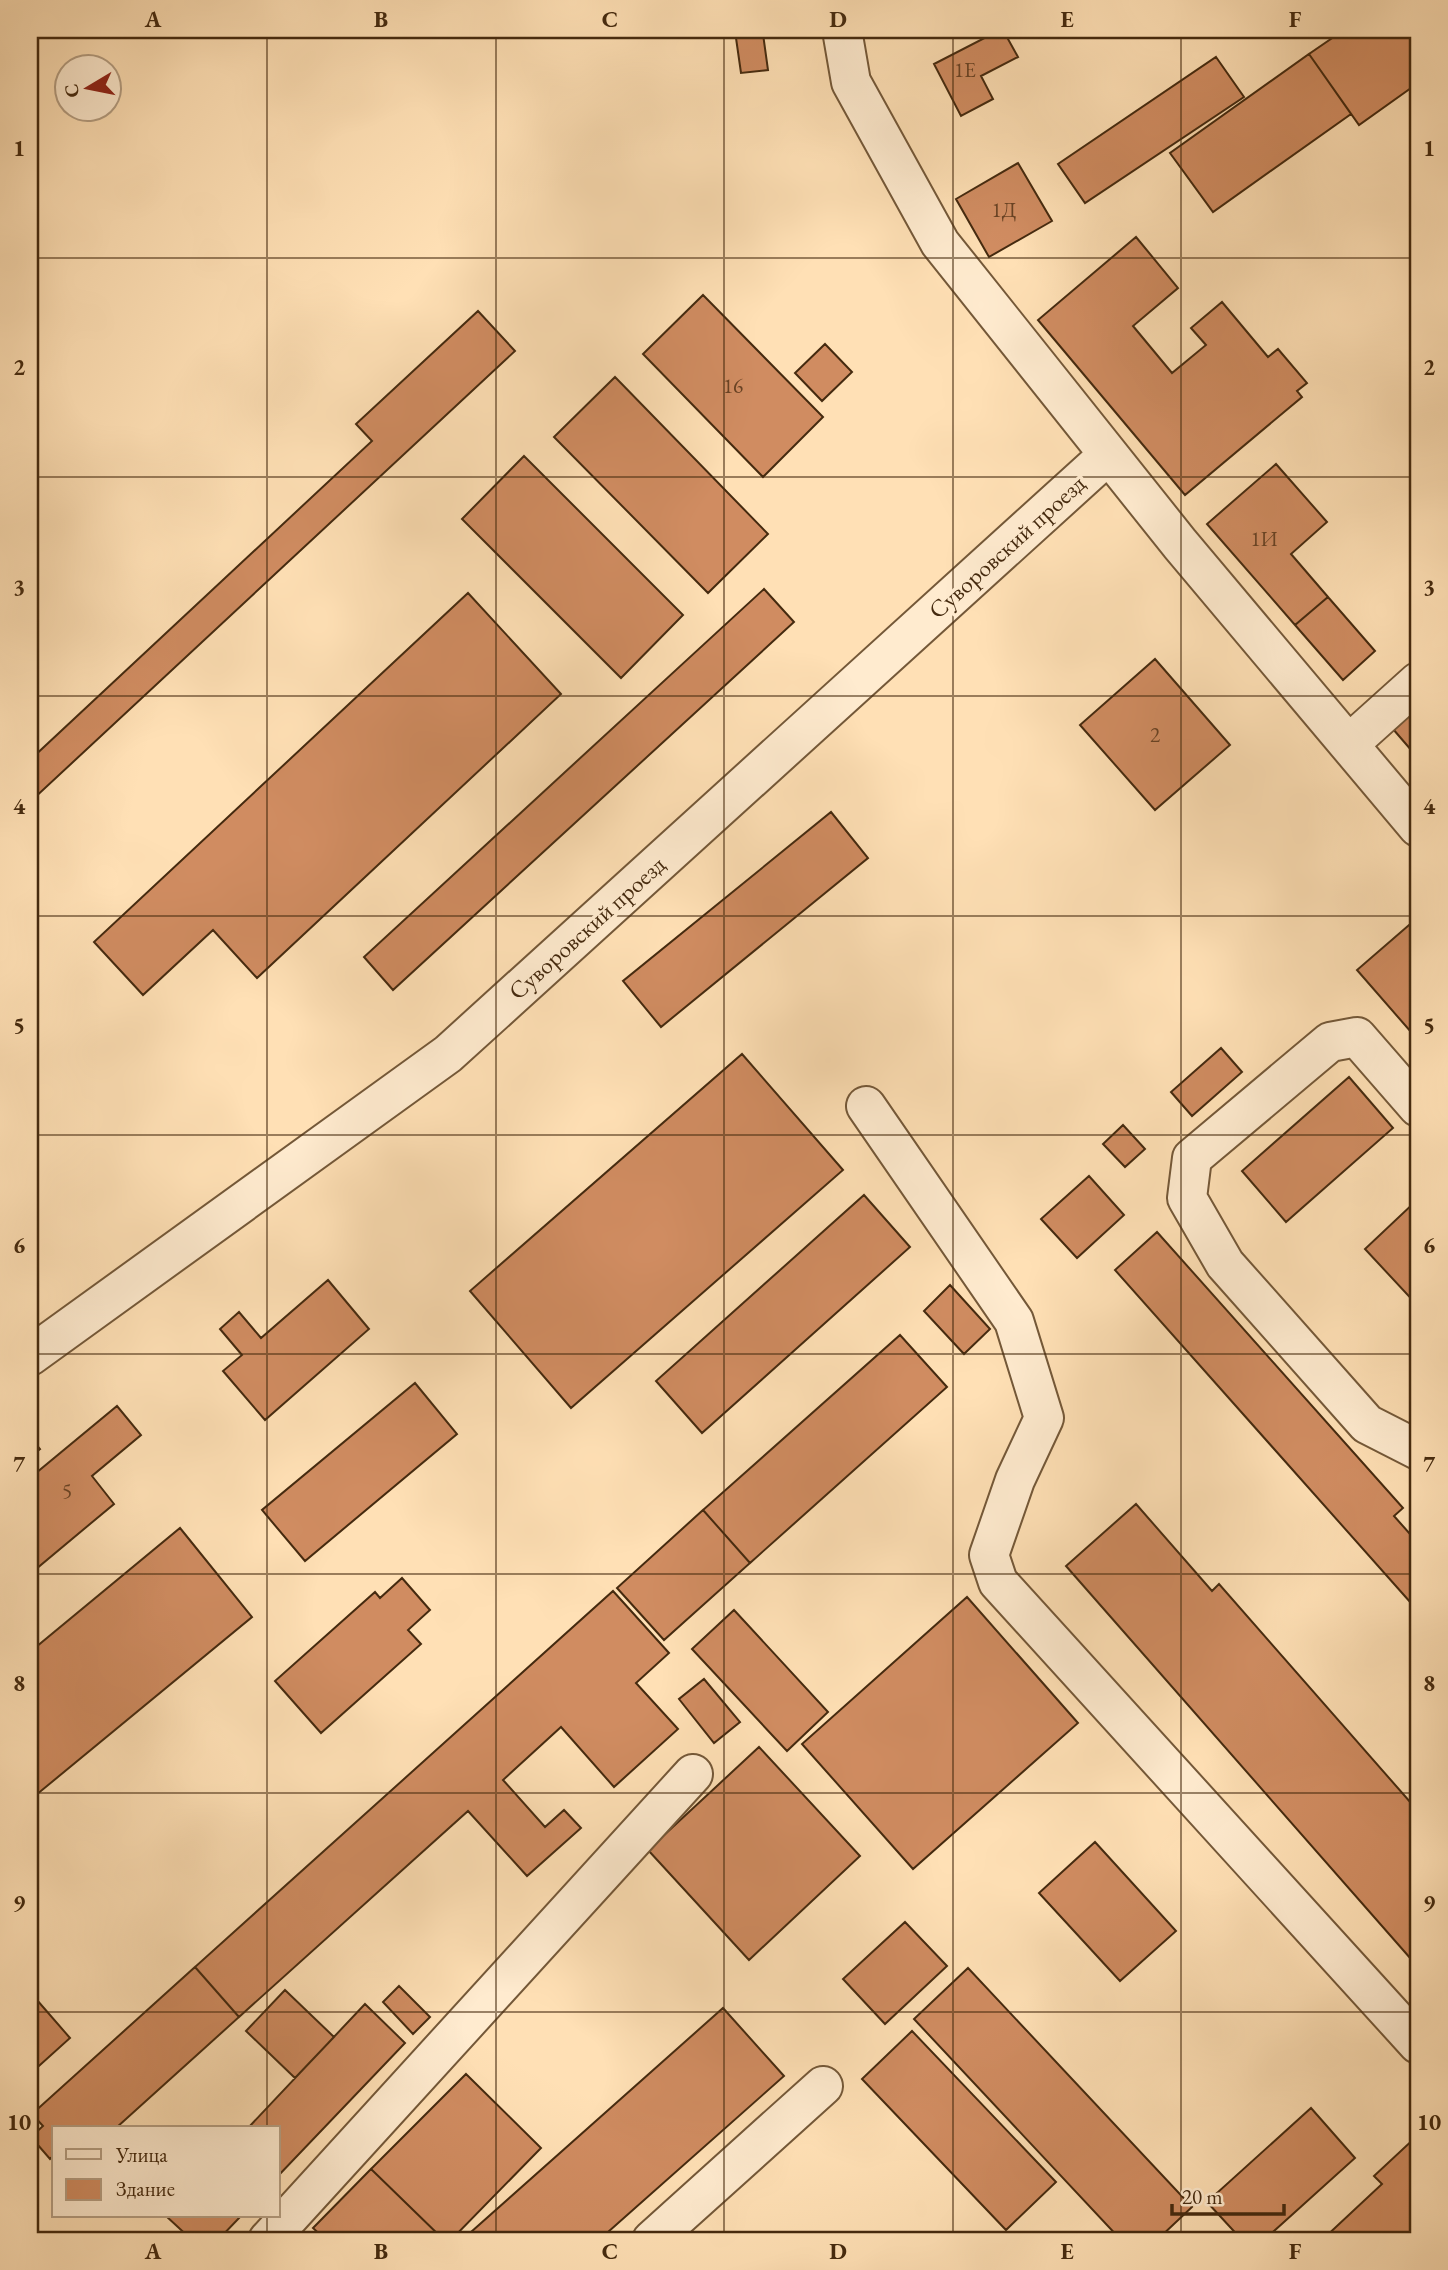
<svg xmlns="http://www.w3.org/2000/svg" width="1448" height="2270" font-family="'EB Garamond',serif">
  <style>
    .building { fill: #d08c61; stroke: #452a0f; stroke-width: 2 }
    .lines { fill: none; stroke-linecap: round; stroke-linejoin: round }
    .minor-casing { stroke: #745838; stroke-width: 42 }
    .minor { stroke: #ffebcf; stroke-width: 38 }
    .grid { fill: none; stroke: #452a0f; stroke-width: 2; stroke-opacity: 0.55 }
    .labels { text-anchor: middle; stroke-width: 7; stroke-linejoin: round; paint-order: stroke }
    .number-label { font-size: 21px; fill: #684224 }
    .street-label { font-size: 24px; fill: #452a0f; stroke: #ffebcf }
    .neatline { fill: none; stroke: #452a0f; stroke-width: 2.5 }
    .grid-label { font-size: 23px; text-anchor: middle; font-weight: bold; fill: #452a0f }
  </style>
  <rect width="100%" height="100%" fill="#ffe0b5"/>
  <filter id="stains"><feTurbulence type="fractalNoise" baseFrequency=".00286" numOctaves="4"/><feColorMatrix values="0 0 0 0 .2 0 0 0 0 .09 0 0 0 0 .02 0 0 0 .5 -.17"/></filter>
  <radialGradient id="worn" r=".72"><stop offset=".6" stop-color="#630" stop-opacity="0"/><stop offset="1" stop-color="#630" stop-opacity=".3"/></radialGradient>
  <!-- building -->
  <path class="building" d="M1000 30H1003L1018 57 981 76 993 99 961 116 934 64Z
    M1344 30H1418V83L1359 125 1309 54Z
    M763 34 768 70 741 73 736 38Z
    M1309 54 1351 114 1213 212 1170 153Z
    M1216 57 1244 97 1085 203 1058 164Z
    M1018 163 1052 221 989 257 956 199Z
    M1136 237 1178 288 1133 326 1172 373 1206 345 1191 328 1222 302 1268 357 1278 349 1307 383 1297 391 1302 397 1185 495 1038 320Z
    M703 295 823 417 763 477 643 354Z
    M478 311 515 351 30 802V760L372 441 356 424Z
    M825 344 852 372 822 401 795 373Z
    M615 377 768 534 708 593 554 437Z
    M524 456 683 615 621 678 462 519Z
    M1276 464 1327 522 1291 554 1328 597 1295 625 1207 524Z
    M764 589 794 622 393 990 364 957Z
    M468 593 561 694 257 978 213 930 143 995 94 942Z
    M1328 597 1375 651 1343 680 1295 625Z
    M1155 659 1230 745 1155 810 1080 725Z
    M1418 708V758L1393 729Z
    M831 812 868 858 661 1027 623 981Z
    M1416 919 1418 922V1040L1357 970Z
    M1221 1048 1242 1072 1192 1116 1171 1092Z
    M742 1054 843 1170 571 1408 470 1291Z
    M1349 1077 1393 1128 1286 1222 1242 1171Z
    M1123 1125 1145 1149 1125 1167 1103 1144Z
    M1089 1176 1124 1215 1077 1258 1041 1219Z
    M864 1195 910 1247 702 1433 656 1381Z
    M1418 1199V1306L1365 1249Z
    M1157 1232 1403 1508 1394 1516 1418 1543V1597L1411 1603 1115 1270Z
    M328 1280 369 1329 265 1420 223 1371 242 1355 220 1329 239 1312 261 1338Z
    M950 1285 990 1329 964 1354 924 1311Z
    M900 1335 947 1387 750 1563 703 1510Z
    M415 1383 457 1434 305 1561 262 1510Z
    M117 1406 141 1435 92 1476 114 1504 30 1574V1478Z
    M30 1437 40 1449 30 1457Z
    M1136 1504 1212 1591 1219 1584 1418 1811V1967L1066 1566Z
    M703 1510 750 1563 664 1640 617 1588Z
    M180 1528 252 1617 30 1800V1652Z
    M402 1578 430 1610 408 1630 421 1644 321 1733 275 1681 375 1592 380 1598Z
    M613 1591 669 1653 636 1683 678 1729 614 1787 561 1727 503 1780 545 1827 564 1810 581 1828 527 1876 468 1811 239 2017 195 1967Z
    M967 1597 1078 1723 913 1869 802 1744Z
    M734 1610 828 1712 787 1751 692 1649Z
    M704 1679 740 1722 714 1743 679 1699Z
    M759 1747 860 1856 749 1960 648 1850Z
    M1095 1842 1176 1931 1120 1981 1039 1893Z
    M905 1922 947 1966 885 2024 843 1979Z
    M195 1967 239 2017 116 2128H54V2155L50 2159 31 2137 43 2126 32 2114Z
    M968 1968 1192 2207 1157 2240H1121L914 2019Z
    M399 1986 430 2017 413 2034 383 2002Z
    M285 1990 334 2037 295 2078 246 2031Z
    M30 1992 70 2038 30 2074Z
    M365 2004 405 2043 278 2176V2128H248Z
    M723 2008 784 2076 599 2240H462Z
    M912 2031 1056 2182 1006 2230 862 2079Z
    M466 2074 541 2148 451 2240H444L371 2169Z
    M1311 2108 1355 2158 1264 2240H1242L1207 2202Z
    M1418 2135V2240H1322L1382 2184 1374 2176Z
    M371 2169 444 2240H326L313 2228Z
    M166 2216H241L218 2240H192Z"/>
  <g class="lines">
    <defs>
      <path id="minor" d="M842 30 851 82 940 243 1180 544 1418 827
        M1349 744 1418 682
        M866 1106 1014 1321 1044 1418 1015 1480 989 1555 998 1582 1418 2044
        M1418 1107 1357 1037 1330 1042 1192 1158 1187 1198 1225 1264 1367 1424 1418 1450
        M30 1356 448 1054 1108 455
        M268 2240 693 1774
        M652 2240 823 2086"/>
    </defs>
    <!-- minor casing -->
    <use href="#minor" class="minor-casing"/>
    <!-- minor -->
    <use href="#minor" class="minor"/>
  </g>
  <!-- grid -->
  <path class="grid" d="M267 30V2128M496 30V2240M724 30V2240M953 30V2240M1181 30V2240M30 258H1418M30 477H1418M30 696H1418M30 916H1418M30 1135H1418M30 1354H1418M30 1574H1418M30 1793H1418M30 2012H1418M267 2216V2240"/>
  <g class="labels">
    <!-- number labels -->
    <g class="number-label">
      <text x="965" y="77">1Е</text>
      <text x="1004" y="217">1Д</text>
      <text x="733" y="393">16</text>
      <text x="1264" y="546">1И</text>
      <text x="1155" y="742">2</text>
      <text x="67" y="1498">5</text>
    </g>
    <!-- street labels -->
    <g class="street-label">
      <text transform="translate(1007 547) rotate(-42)" y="8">Суворовский проезд</text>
      <text transform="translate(587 928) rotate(-42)" y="8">Суворовский проезд</text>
    </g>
  </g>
  <!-- margin -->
  <rect width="1448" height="2270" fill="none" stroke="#ffe0b5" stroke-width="77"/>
  <!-- legend -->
  <rect x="52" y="2126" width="228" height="91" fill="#ffebcf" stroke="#b59e82" stroke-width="2"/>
  <rect x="66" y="2149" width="35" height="10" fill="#ffebcf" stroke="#b59e82" stroke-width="2"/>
  <text x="116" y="2162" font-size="21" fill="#452a0f">Улица</text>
  <rect x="66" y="2179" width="35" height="21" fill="#d08c61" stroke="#b59e82" stroke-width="2"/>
  <text x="116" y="2196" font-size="21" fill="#452a0f">Здание</text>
  <!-- north arrow -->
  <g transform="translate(88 88) rotate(260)"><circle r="33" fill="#ffebcf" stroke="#b59e82" stroke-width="2"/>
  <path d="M0-5L12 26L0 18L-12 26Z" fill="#8f2418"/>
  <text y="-10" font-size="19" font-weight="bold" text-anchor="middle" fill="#452a0f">С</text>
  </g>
  <!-- scale -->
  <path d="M1172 2204v10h112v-10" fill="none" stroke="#452a0f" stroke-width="3.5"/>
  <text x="1182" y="2204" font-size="21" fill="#452a0f" stroke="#ffebcf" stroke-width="5" paint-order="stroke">20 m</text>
  <rect x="38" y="38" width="1372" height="2194" class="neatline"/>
  <g class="grid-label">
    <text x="153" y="27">A</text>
    <text x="381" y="27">B</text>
    <text x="610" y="27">C</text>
    <text x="838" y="27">D</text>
    <text x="1067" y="27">E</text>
    <text x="1295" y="27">F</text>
    <text x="19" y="156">1</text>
    <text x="1429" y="156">1</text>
    <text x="19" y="375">2</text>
    <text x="1429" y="375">2</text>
    <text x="19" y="595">3</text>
    <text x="1429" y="595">3</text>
    <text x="19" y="814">4</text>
    <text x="1429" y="814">4</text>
    <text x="19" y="1033">5</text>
    <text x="1429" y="1033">5</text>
    <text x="19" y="1253">6</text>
    <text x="1429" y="1253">6</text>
    <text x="19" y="1472">7</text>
    <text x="1429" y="1472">7</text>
    <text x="19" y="1691">8</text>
    <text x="1429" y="1691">8</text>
    <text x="19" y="1911">9</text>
    <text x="1429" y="1911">9</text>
    <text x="19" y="2130">10</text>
    <text x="1429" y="2130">10</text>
    <text x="153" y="2259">A</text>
    <text x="381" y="2259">B</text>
    <text x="610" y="2259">C</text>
    <text x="838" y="2259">D</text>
    <text x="1067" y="2259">E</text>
    <text x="1295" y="2259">F</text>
  </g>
  <rect width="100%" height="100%" filter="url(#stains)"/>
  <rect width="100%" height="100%" fill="url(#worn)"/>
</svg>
